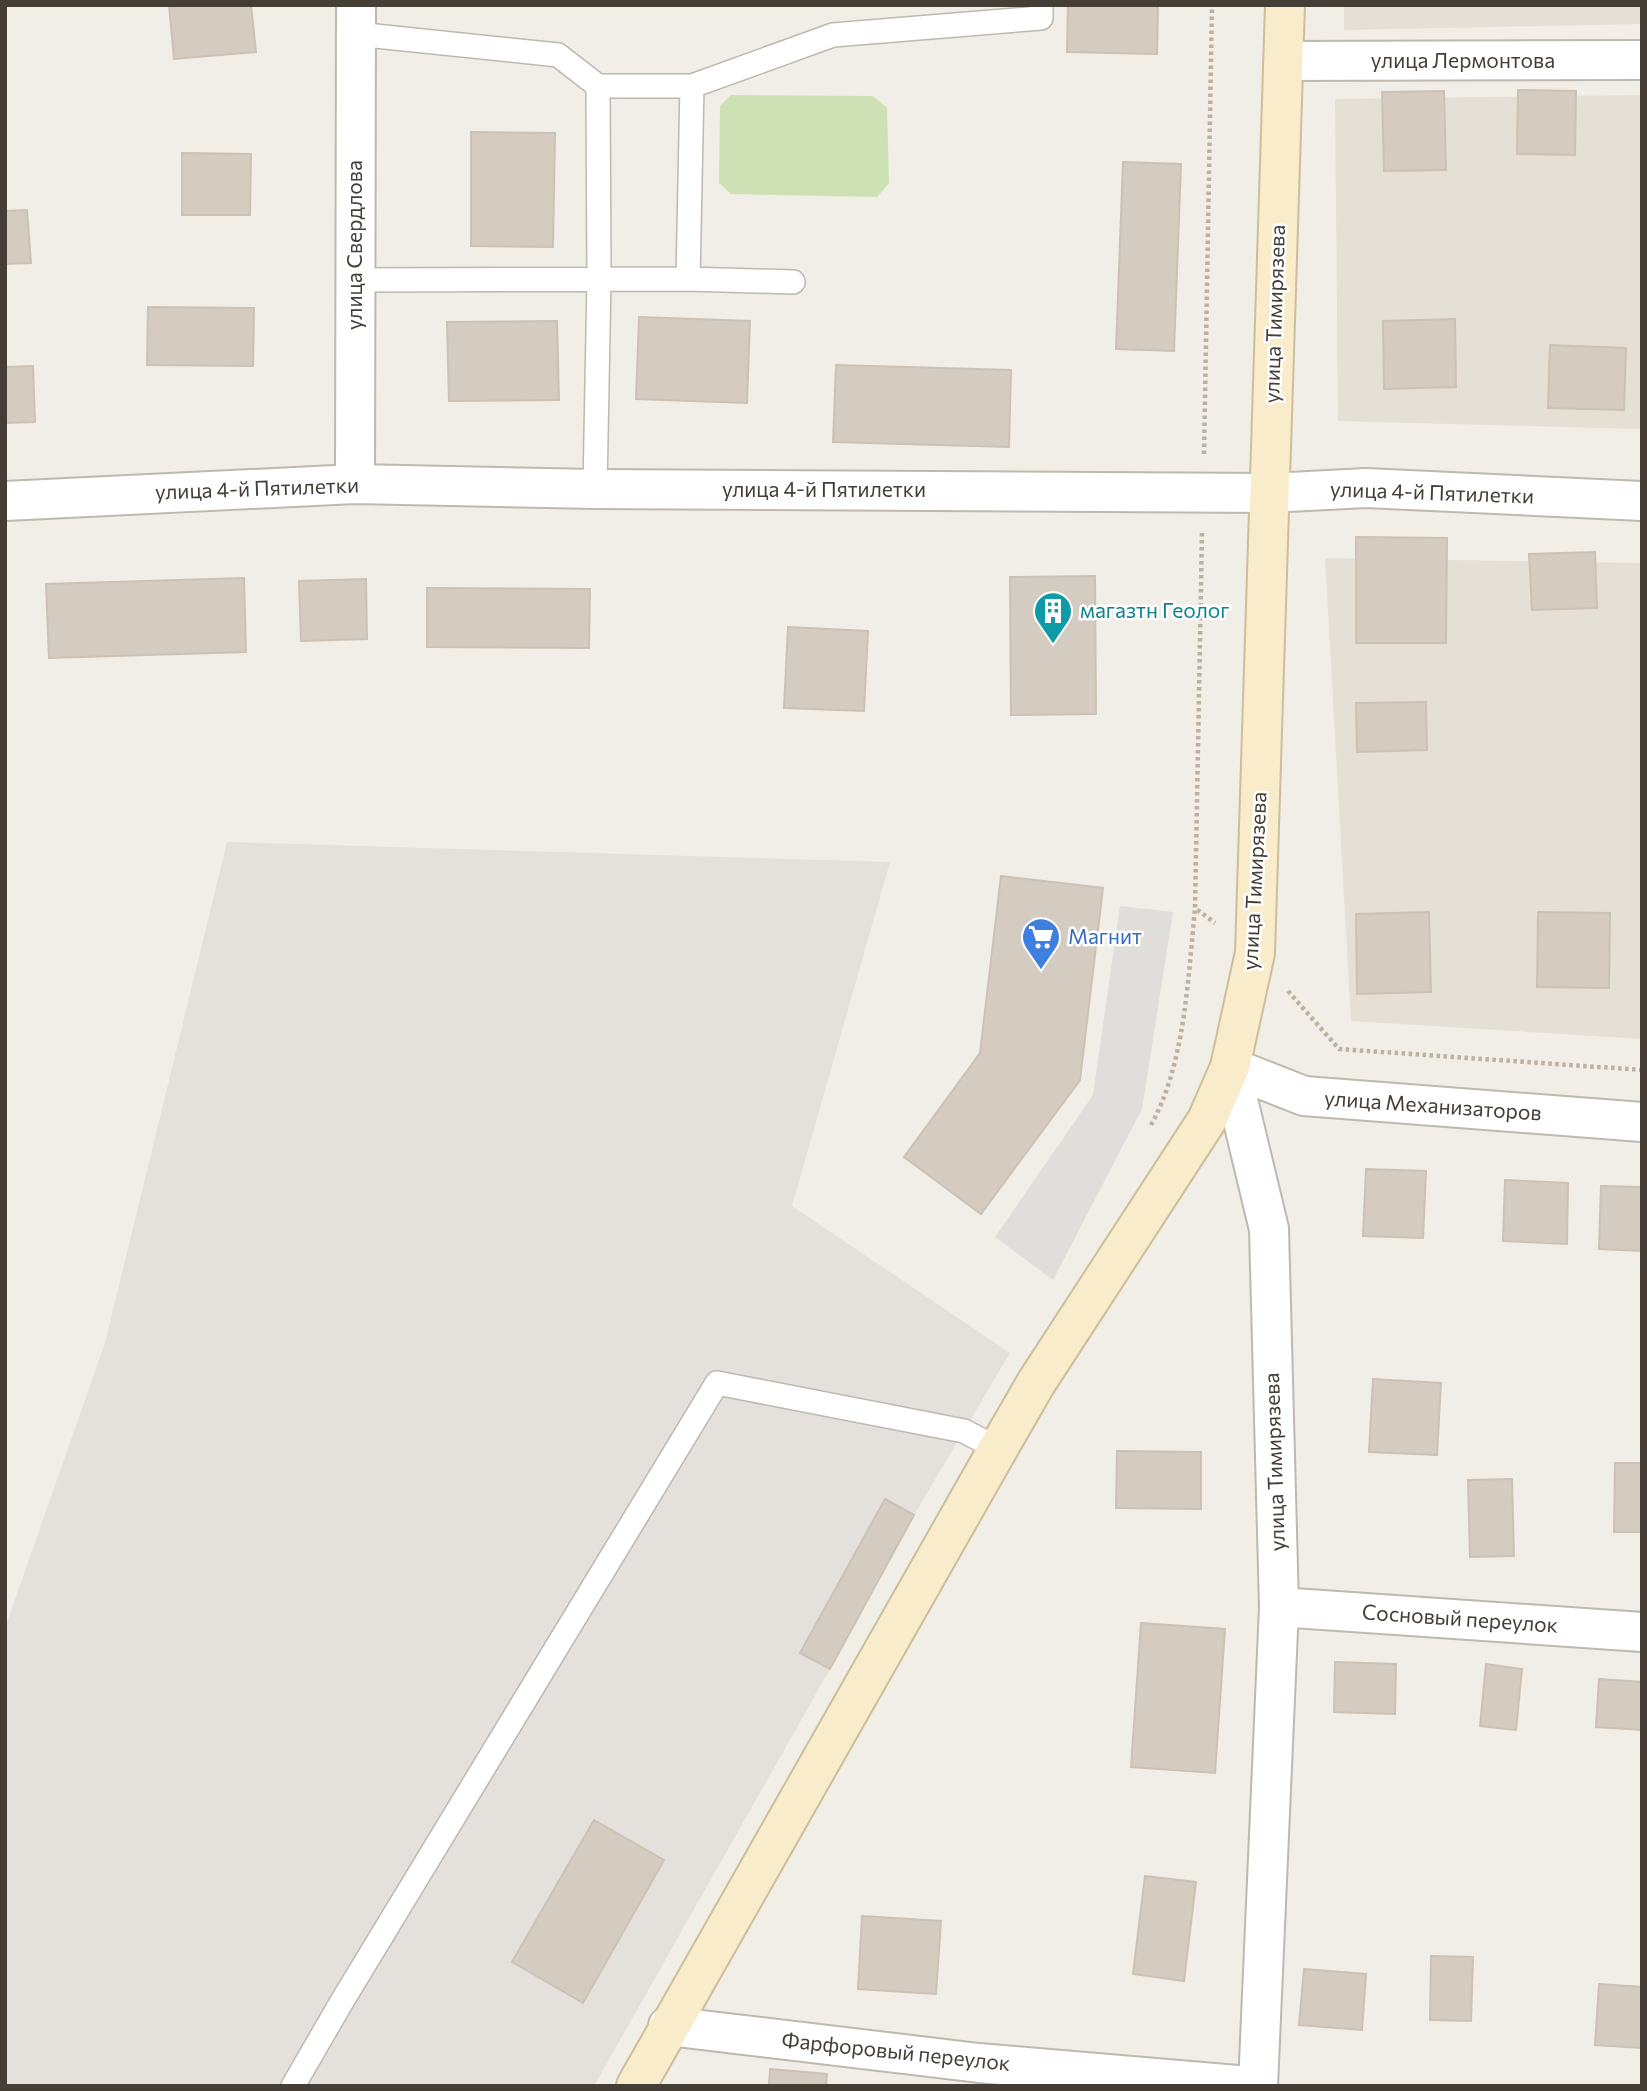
<svg xmlns="http://www.w3.org/2000/svg" width="1647" height="2091" font-family="Commissioner,sans-serif">
  <style>
    .residential { fill: #e5e0d6 }
    .industrial { fill: #e4e0dc }
    .green { fill: #cee1b4 }
    .parking { fill: #e0dedb }
    .building { fill: #d5ccc1; stroke: #ccc1b2; stroke-width: 2 }
    .lines { fill: none; stroke-linecap: round; stroke-linejoin: round }
    .lane-casing { stroke: #bfb8ae; stroke-width: 26 }
    .street-casing { stroke: #bfb8ae; stroke-width: 42 }
    .secondary-casing { stroke: #ccbe9b; stroke-width: 42 }
    .path { stroke: #bcb09e; stroke-width: 4.5; stroke-dasharray: 3.5 3.5; stroke-linecap: butt }
    .lane { stroke: #fff; stroke-width: 23 }
    .street { stroke: #fff; stroke-width: 38 }
    .secondary { stroke: #f8ecca; stroke-width: 38 }
    .labels { text-anchor: middle; stroke-width: 5; stroke-linejoin: round; paint-order: stroke }
    .street-label { font-size: 21px; fill: #443e37; stroke: #fff }
    .culture-label { font-size: 21px; fill: #0d838f; stroke: #fff; text-anchor: start }
    .shop-label { font-size: 21px; fill: #366cbe; stroke: #fff; text-anchor: start }
  </style>
  <rect width="100%" height="100%" fill="#f1eee7"/>
  <!-- residential -->
  <path class="residential" d="M1344 5H1642V24L1344 30Z
    M1642 95V429L1338 421 1335 99Z
    M1325 558 1642 563V1039L1351 1021Z"/>
  <!-- industrial -->
  <path class="industrial" d="M227 842 890 862 792 1206 1010 1353 914 1515 830 1669 594 2086H5V1628L105 1343Z"/>
  <!-- green -->
  <path class="green" d="M731 95 873 96 887 108 889 183 877 197 731 194 719 183 720 106Z"/>
  <!-- parking -->
  <path class="parking" d="M1120 906 1173 912 1142 1109 1053 1280 995 1237 1093 1095Z"/>
  <!-- building -->
  <path class="building" d="M169 5H251L256 52 174 59Z
    M1068 5H1158L1157 54 1067 52Z
    M1518 90 1576 91 1575 155 1517 154Z
    M1444 91 1446 170 1384 171 1382 92Z
    M471 132 555 133 553 247 471 246Z
    M182 153 251 154 250 215H182Z
    M1123 162 1181 164 1174 351 1116 349Z
    M27 210 31 263 5 264V211Z
    M148 307 254 308 253 366 147 365Z
    M639 317 750 321 747 403 636 399Z
    M1455 319 1456 387 1384 389 1383 321Z
    M557 321 559 400 449 401 447 322Z
    M1550 345 1626 348 1624 410 1548 408Z
    M836 365 1011 370 1009 447 833 442Z
    M33 366 35 422 5 423V367Z
    M1356 537 1447 538 1446 643H1356Z
    M1595 552 1597 608 1532 610 1529 554Z
    M1095 576 1096 714 1011 715 1010 577Z
    M244 578 246 652 49 658 46 584Z
    M366 579 367 639 301 641 299 581Z
    M427 588 590 589 589 648 427 647Z
    M788 627 868 631 864 711 784 708Z
    M1426 702 1427 750 1357 752 1356 703Z
    M1001 876 1103 888 1080 1080 981 1214 904 1157 980 1053Z
    M1429 912 1431 992 1357 994 1356 914Z
    M1538 912 1610 913 1609 988 1537 987Z
    M1366 1169 1426 1171 1423 1238 1363 1236Z
    M1505 1180 1568 1183 1567 1244 1503 1241Z
    M1601 1186 1642 1187V1251L1599 1249Z
    M1373 1379 1441 1383 1437 1455 1369 1452Z
    M1117 1451 1201 1452V1509L1116 1508Z
    M1615 1463H1642V1532H1614Z
    M1512 1479 1514 1556 1470 1557 1468 1480Z
    M885 1499 914 1515 830 1669 800 1653Z
    M1141 1623 1225 1629 1215 1773 1131 1767Z
    M1335 1662 1396 1664 1395 1714 1334 1712Z
    M1486 1664 1522 1669 1516 1730 1480 1726Z
    M1599 1679 1642 1682V1730L1596 1727Z
    M594 1820 664 1860 583 2003 512 1962Z
    M1145 1876 1196 1882 1184 1981 1133 1974Z
    M862 1916 941 1921 936 1994 858 1989Z
    M1431 1956 1473 1957 1471 2021 1430 2020Z
    M1304 1969 1366 1974 1362 2030 1299 2025Z
    M1599 1984 1642 1987V2048L1595 2045Z
    M770 2069 827 2074 826 2086H769Z"/>
  <g class="lines">
    <defs>
      <path id="lane" d="M356 34 558 55 598 86H692
        M688 279 793 282
        M355 280 688 279 692 86 833 35 1041 18V5
        M595 489 599 279 598 86
        M293 2086 341 2003 717 1383 964 1431 998 1449"/>
      <path id="street" d="M1284 61 1642 60
        M355 484 356 5
        M5 501 355 484 595 489 1269 493 1366 488 1642 501
        M1230 1067 1269 1229 1279 1607 1258 2086
        M1230 1067 1304 1096 1642 1122
        M1279 1607 1642 1632
        M668 2026 979 2063 1249 2086"/>
      <path id="secondary" d="M636 2086 998 1449 1036 1383 1207 1120 1230 1067 1255 953 1285 5"/>
    </defs>
    <!-- lane casing -->
    <use href="#lane" class="lane-casing"/>
    <!-- street casing -->
    <use href="#street" class="street-casing"/>
    <!-- secondary casing -->
    <use href="#secondary" class="secondary-casing"/>
    <!-- path -->
    <path class="path" d="M1204 454 1212 5
      M1202 533 1195 908 1215 923
      M1288 991 1339 1049 1642 1070
      M1151 1125C1185 1064 1188 978 1195 909"/>
    <!-- lane -->
    <use href="#lane" class="lane"/>
    <!-- street -->
    <use href="#street" class="street"/>
    <!-- secondary -->
    <use href="#secondary" class="secondary"/>
  </g>
  <!-- icons -->
  <defs>
    <symbol id="building-pin" viewBox="-11 -11 22 30"><path d="M0 17L-7.5 6A9.5 9.5 0 1 1 7.5 6Z" fill="#0f9aa8" stroke="#fff"/><path d="M-4-6H4V6H1V3H-1V6H-4ZM-2.5-4.3h1.7v1.8h-1.7ZM.8-4.3h1.7v1.8H.8ZM-2.5-1h1.7V.8h-1.7ZM.8-1h1.7V.8H.8Z" fill="#fff"/></symbol>
    <symbol id="supermarket-pin" viewBox="-11 -11 22 30"><path d="M0 17L-7.5 6A9.5 9.5 0 1 1 7.5 6Z" fill="#3f7fe0" stroke="#fff"/><path d="M-6-5.5h2.5l.6 2H6L4.5 2H-2.5L-4.4-4H-6ZM-1.5 3.2a1.3 1.3 0 1 0 .1 0ZM3 3.2a1.3 1.3 0 1 0 .1 0Z" fill="#fff"/></symbol>
  </defs>
  <g fill-rule="evenodd">
    <use href="#building-pin" x="1031" y="589" width="44" height="60"/>
    <use href="#supermarket-pin" x="1019" y="915" width="44" height="60"/>
  </g>
  <g class="labels">
    <!-- street labels -->
    <g class="street-label">
      <text x="1463" y="68">улица Лермонтова</text>
      <text transform="translate(355 245) rotate(-90)" y="7">улица Свердлова</text>
      <text transform="translate(1275 314) rotate(-88)" y="7">улица Тимирязева</text>
      <text transform="translate(257 489) rotate(-2)" y="7">улица 4-й Пятилетки</text>
      <text x="824" y="497">улица 4-й Пятилетки</text>
      <text transform="translate(1432 493) rotate(2)" y="7">улица 4-й Пятилетки</text>
      <text transform="translate(1255 881) rotate(-87)" y="7">улица Тимирязева</text>
      <text transform="translate(1433 1106) rotate(4)" y="7">улица Механизаторов</text>
      <text transform="translate(1275 1462) rotate(-92)" y="7">улица Тимирязева</text>
      <text transform="translate(1460 1619) rotate(4)" y="7">Сосновый переулок</text>
      <text transform="translate(896 2052) rotate(6)" y="7">Фарфоровый переулок</text>
    </g>
    <!-- culture labels -->
    <g class="culture-label">
      <text x="1080" y="618">магазтн Геолог</text>
    </g>
    <!-- shop labels -->
    <g class="shop-label">
      <text x="1068" y="944">Магнит</text>
    </g>
  </g>
  <!-- border -->
  <rect width="1647" height="2091" fill="none" stroke="#443e37" stroke-width="14"/>
</svg>
